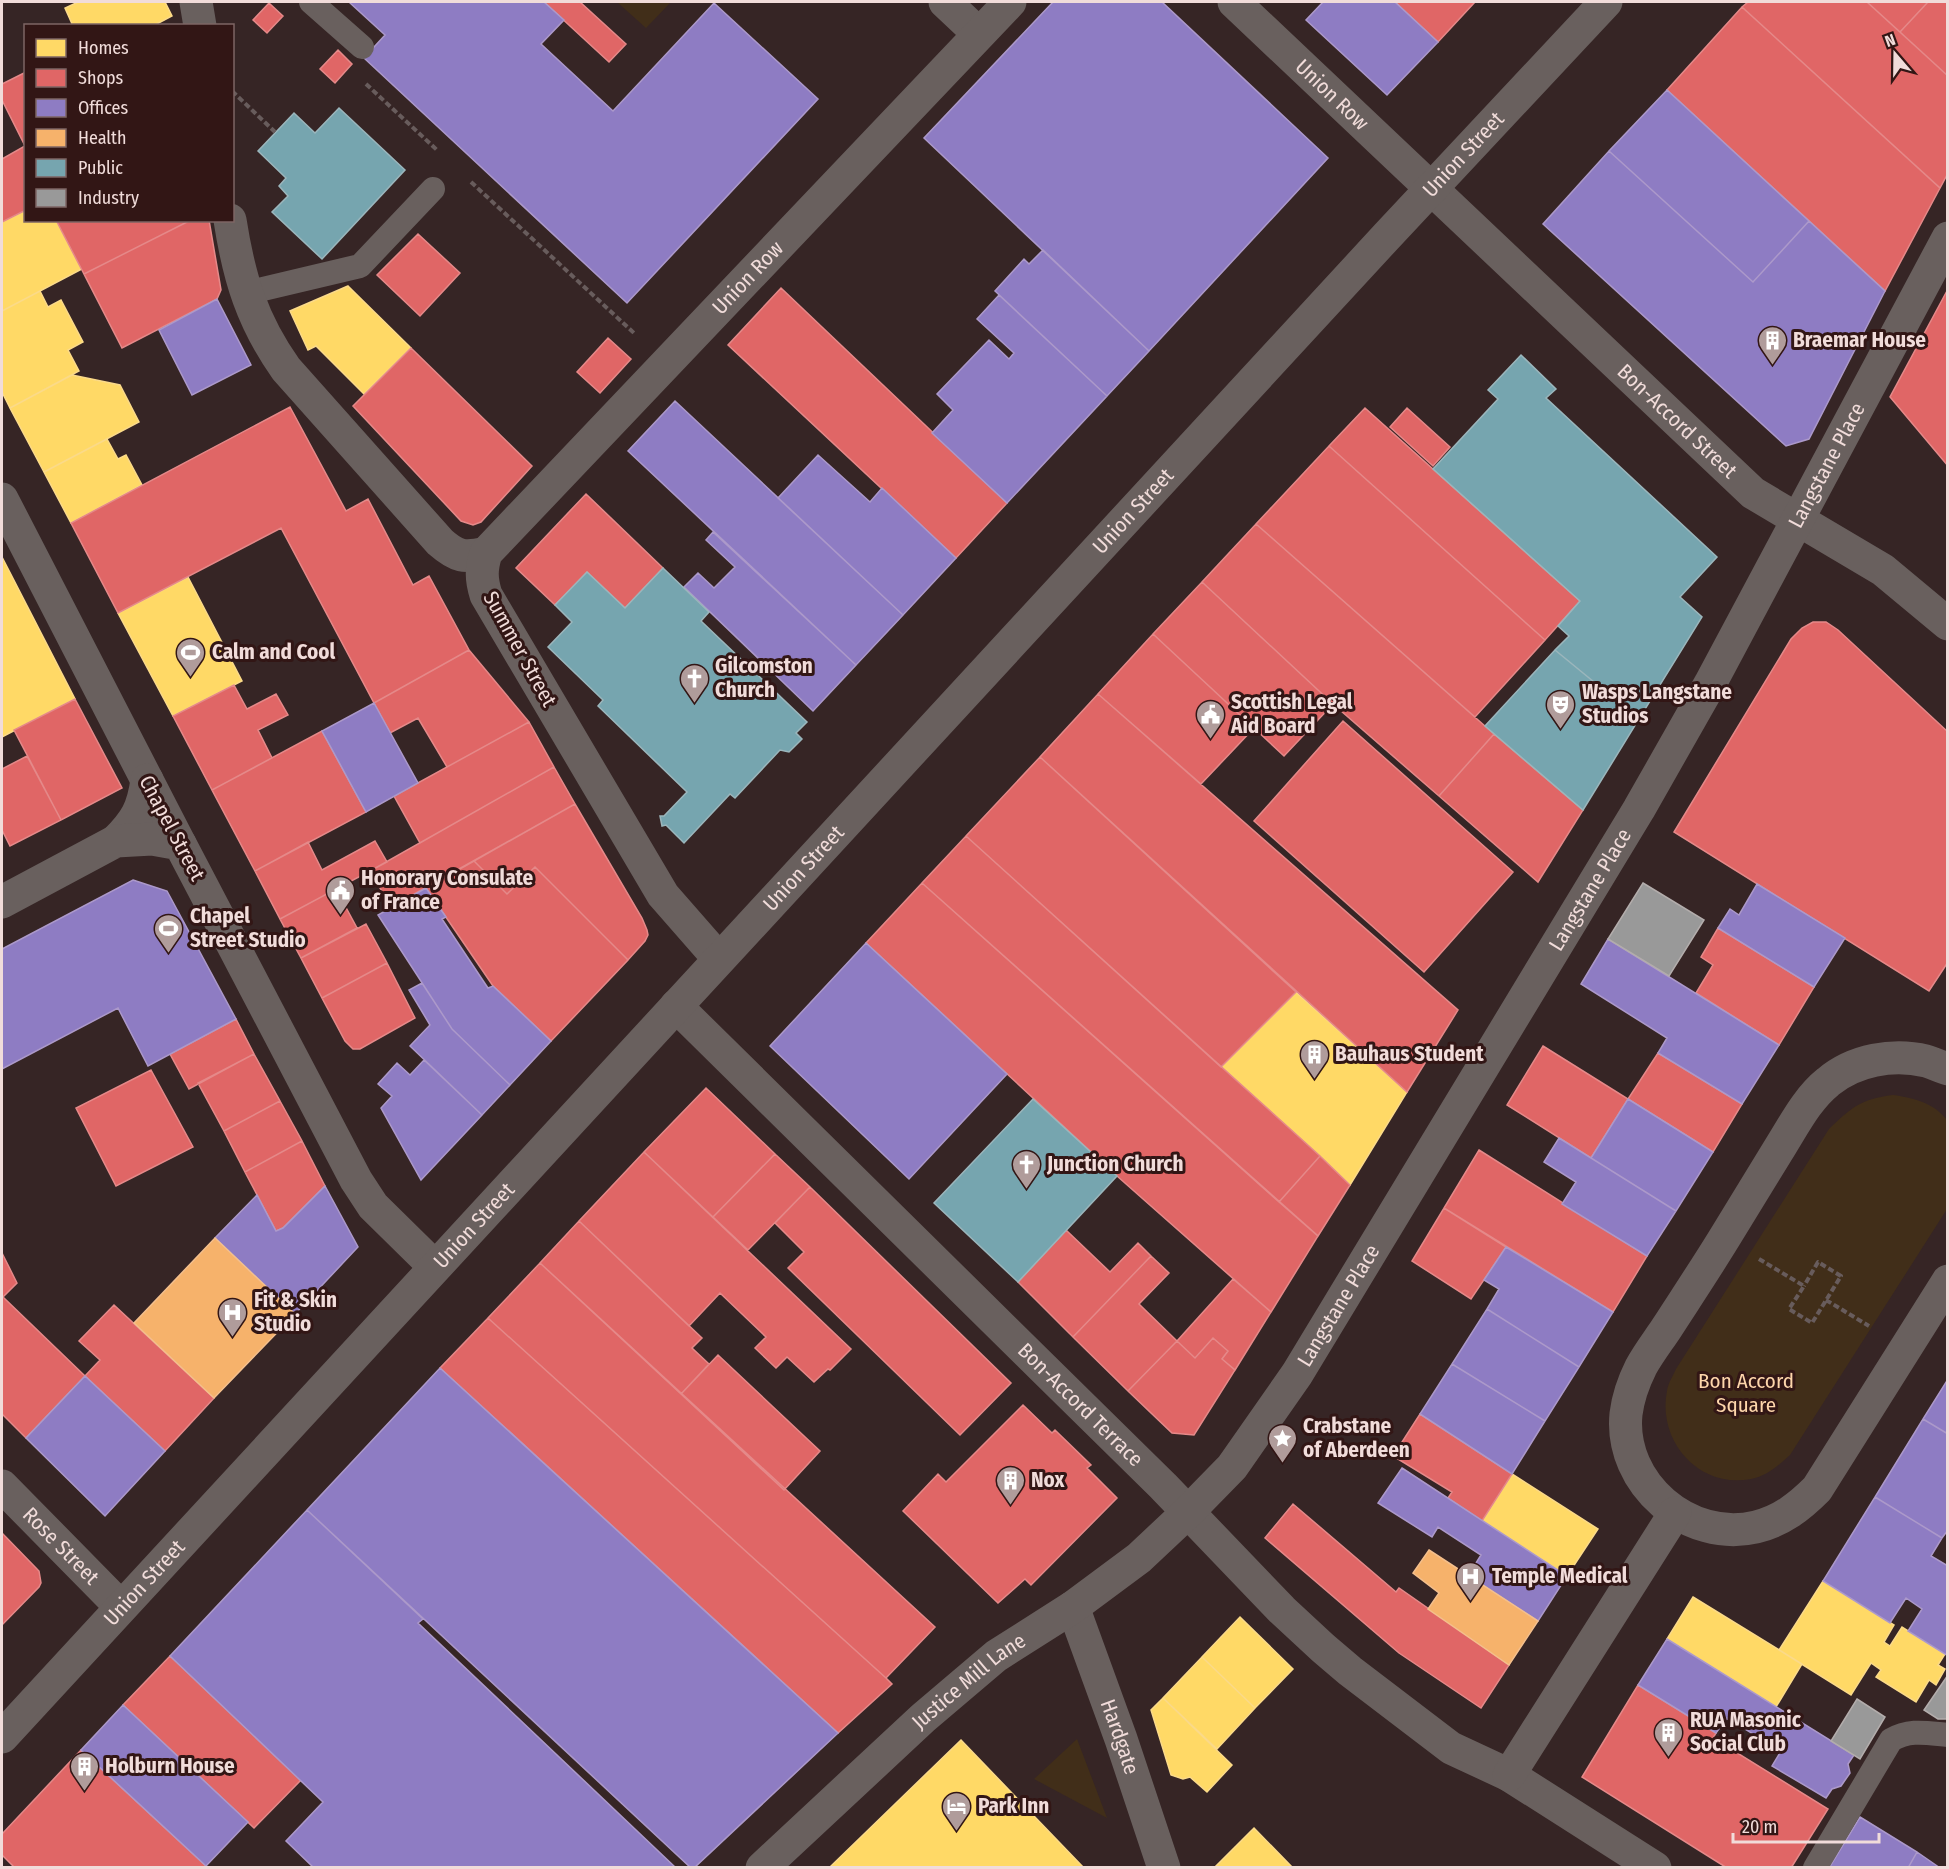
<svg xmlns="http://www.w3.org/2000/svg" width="1949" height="1869" font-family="'Fira Sans Condensed',sans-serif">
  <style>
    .green { fill: #412e19 }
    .homes { fill: #ffd966; stroke: #fbda89; stroke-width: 1.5 }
    .shops { fill: #e06666; stroke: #e58989; stroke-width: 1.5 }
    .offices { fill: #8e7cc3; stroke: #ac99ca; stroke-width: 1.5 }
    .health { fill: #f6b26b; stroke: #f4bf8c; stroke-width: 1.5 }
    .public { fill: #76a5af; stroke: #9bb6bc; stroke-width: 1.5 }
    .industry { fill: #999; stroke: #b3adac; stroke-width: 1.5 }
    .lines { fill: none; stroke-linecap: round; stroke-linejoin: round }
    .path { stroke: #685c5c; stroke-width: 4; stroke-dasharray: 6 3; stroke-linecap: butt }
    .service { stroke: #69605e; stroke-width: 24 }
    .minor { stroke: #69605e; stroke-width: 33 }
    .tertiary { stroke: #69605e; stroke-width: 33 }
    .labels { text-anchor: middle; stroke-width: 6; stroke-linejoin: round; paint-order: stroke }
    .street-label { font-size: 21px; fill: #f1dcda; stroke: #321615 }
    .poi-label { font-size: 21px; font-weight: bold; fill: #f1dcda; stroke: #321615; text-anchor: start }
    .park-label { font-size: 21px; fill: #fed6ab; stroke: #321615 }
  </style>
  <rect width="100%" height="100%" fill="#362525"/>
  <!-- green -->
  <path class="green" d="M617 2H671L646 28Z
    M1893 1095C1914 1098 1934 1103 1947 1120V1209L1790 1455C1779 1465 1767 1476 1751 1479 1699 1489 1657 1441 1667 1391 1668 1383 1673 1376 1676 1369L1829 1129C1852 1107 1861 1099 1893 1095Z
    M1077 1739 1107 1818 1034 1779Z"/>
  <!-- homes -->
  <path class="homes" d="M78 2H165L172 16 153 26H73L65 8Z
    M26 210V220H56L82 269 2 311V222Z
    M348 286 411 348 364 394 316 346 308 350 290 311Z
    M40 291 48 307 61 300 83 342 68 350 79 371 10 408 2 392V311Z
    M72 375 120 385 139 422 44 472 10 408Z
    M107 439 118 459 126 455 142 485 71 523 44 472Z
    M2 557 75 699 2 737Z
    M188 577 242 681 173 716 118 613Z
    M1296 992 1407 1092 1350 1185 1221 1067Z
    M1512 1474 1598 1529 1567 1576 1482 1521Z
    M1823 1581 1894 1625 1884 1642 1890 1646 1902 1627 1945 1654 1938 1665 1945 1669 1936 1685 1929 1680 1916 1702 1876 1677 1881 1670 1871 1663 1851 1695 1779 1650Z
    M1693 1597 1802 1664 1776 1707 1667 1639Z
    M1240 1617 1293 1669 1255 1708 1202 1657Z
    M1202 1657 1255 1708 1217 1749 1163 1698Z
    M1163 1698 1232 1765 1207 1792 1190 1777 1183 1779 1171 1775 1151 1710Z
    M961 1740 1084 1868H829Z
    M1254 1828 1293 1868H1214Z"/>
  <!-- shops -->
  <path class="shops" d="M544 2H580L626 44 609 62Z
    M1395 2H1475L1438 42Z
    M1748 2H1867L1948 76V173L1940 188 1742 7Z
    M1867 2H1928L1900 32Z
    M1928 2H1948V76L1900 32Z
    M269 3 283 16 267 33 253 20Z
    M1742 7 1940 188 1885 291 1667 90Z
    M338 50 352 64 335 83 320 69Z
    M26 72V210L2 222V159L25 146 2 100V84Z
    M56 220H191L84 274Z
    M191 220H209L221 290 217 299 122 348 84 274Z
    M418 234 460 273 420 316 377 275Z
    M781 288 1007 503 956 558 728 345Z
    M1948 289V466L1890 397Z
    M608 338 631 359 600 393 577 372Z
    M411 348 532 466 481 522 473 525 461 521 353 406Z
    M290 407 346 511 368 499 413 585 429 576 469 650 374 703 281 528 118 613 71 523Z
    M1365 408 1580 601 1545 640 1329 446Z
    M1407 408 1450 447 1433 466 1390 427Z
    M1329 446 1545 640 1475 717 1256 524Z
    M586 494 663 568 625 608 587 572 555 605 516 568Z
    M1256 524 1494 734 1439 796 1333 704 1202 582Z
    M1202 582 1333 704 1284 756 1153 634Z
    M1813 622H1826L1838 630 1948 732V962L1929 991 1674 832 1791 639 1802 628Z
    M1153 634 1254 728 1201 784 1098 694Z
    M469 650 529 722 447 767 418 718 390 733 374 703Z
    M234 685 247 709 276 694 288 715 258 730 272 758 212 790 173 716Z
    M1098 694 1458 1010 1407 1092 1040 757Z
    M75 699 122 788 61 820 14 730Z
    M1343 721 1513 872 1424 972 1254 821Z
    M529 722 554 767 420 843 394 796Z
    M322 731 366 812 255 871 212 790Z
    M1494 734 1583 810 1538 882 1439 796Z
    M27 756 61 820 10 846 2 830V769Z
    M1040 757 1296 992 1221 1067 966 836Z
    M554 767 575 804 391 907 370 871Z
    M575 804 642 918 647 930 648 935 645 941 628 960 535 867 507 894 474 861Z
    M966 836 1320 1156 1279 1202 922 883Z
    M375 841 387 862 280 919 255 871 308 842 322 870Z
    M474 861 507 894 535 867 628 960 551 1041 493 986 426 888Z
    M922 883 1318 1236 1271 1312 1117 1176 866 943Z
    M336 889 357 928 301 958 280 919Z
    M366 924 387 963 322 998 301 958Z
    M1718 928 1814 987 1779 1045 1696 993 1713 965 1701 957Z
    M387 963 415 1018 360 1049H353L345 1041 322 998Z
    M236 1019 254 1054 189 1089 170 1054Z
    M1543 1046 1628 1099 1591 1158 1507 1105Z
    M1658 1053 1742 1104 1713 1152 1628 1099Z
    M254 1054 280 1101 224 1131 198 1083Z
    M151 1070 193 1147 116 1186 76 1108Z
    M706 1088 775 1154 713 1217 644 1152Z
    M280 1101 302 1141 245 1172 224 1131Z
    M302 1141 325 1186 283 1228 276 1231 245 1172Z
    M1479 1150 1647 1256 1613 1312 1444 1208Z
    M644 1152 851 1349 830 1370 828 1369 814 1382 787 1357 776 1368 755 1348 766 1337 720 1293 689 1326 579 1221Z
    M775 1154 810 1187 748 1250 713 1217Z
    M1320 1156 1350 1185 1318 1236 1279 1202Z
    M810 1187 1011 1383 960 1435 788 1268 804 1252 775 1223Z
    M1444 1208 1506 1247 1471 1299 1412 1261Z
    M579 1221 702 1338 692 1348 709 1364 681 1394 540 1263Z
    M1066 1230 1110 1272 1138 1243 1151 1256 1073 1337 1018 1282Z
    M3 1255 17 1283 2 1298V1257Z
    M1151 1256 1169 1273 1139 1304 1177 1341 1128 1391 1073 1337Z
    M540 1263 935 1627 886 1678 488 1318Z
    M1233 1279 1271 1312 1235 1370 1222 1359 1228 1351 1213 1338 1195 1358 1177 1341Z
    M3 1297 85 1376 26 1438 2 1414V1298Z
    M114 1305 214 1398 165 1451 85 1376 100 1360 79 1341Z
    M488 1318 886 1678 892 1684 838 1733 440 1368Z
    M1213 1338 1228 1351 1222 1359 1235 1370 1194 1435 1172 1433 1128 1391 1177 1341 1195 1358Z
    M718 1355 820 1451 784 1490 681 1394Z
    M1023 1405 1052 1433 1055 1430 1091 1465 1087 1468 1117 1498 1031 1585 1025 1579 998 1603 903 1511 938 1474 946 1482Z
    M1420 1414 1512 1474 1482 1521 1448 1498 1452 1492 1393 1456Z
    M1293 1504 1396 1592 1399 1588 1509 1665 1481 1708 1399 1653 1265 1538Z
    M2 1533 39 1571 41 1583 39 1587 2 1625Z
    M170 1656 301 1780 254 1828 123 1705Z
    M1638 1685 1716 1733 1713 1738 1828 1809 1791 1868H1727L1582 1777Z
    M81 1750 206 1866 207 1868H15L2 1855V1834Z"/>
  <!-- offices -->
  <path class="offices" d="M349 2H544L564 20 541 44 613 111 714 3 818 99 627 303 364 58 385 35Z
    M1053 2H1162L1328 158 1149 351 924 138Z
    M1323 2H1395L1438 42 1387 95 1306 20Z
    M1667 90 1809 221 1753 282 1609 151Z
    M1609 151 1753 282 1809 221 1885 291 1809 439 1786 446 1543 224Z
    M1043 250 1149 351 1107 396 995 291 1024 259 1029 264Z
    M999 295 1107 396 1007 503 932 433 953 410 937 394 989 340 1009 359 1014 353 977 319Z
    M217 299 251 365 192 395 159 330Z
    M675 401 903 615 856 665 628 451Z
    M818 455 870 502 882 488 956 558 903 615 778 498Z
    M713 532 856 665 813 711 684 587 698 573 714 588 735 567 706 540Z
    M374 703 418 783 366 812 322 731Z
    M133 880 167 891 236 1019 148 1066 118 1008 2 1069V949Z
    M1757 884 1845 938 1814 987 1718 928 1730 909 1739 915Z
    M426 888 446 917 442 919 488 988 493 986 551 1041 510 1085 452 1029 378 915Z
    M1608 939 1779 1045 1742 1104 1658 1053 1667 1038 1581 984Z
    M866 943 1007 1074 909 1179 770 1046Z
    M422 983 452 1029 510 1085 482 1115 410 1046 430 1025 409 990Z
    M424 1060 482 1115 421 1180 381 1108 392 1096 378 1084 397 1063 410 1075Z
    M1628 1099 1713 1152 1676 1211 1591 1158Z
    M1559 1138 1676 1211 1647 1256 1562 1204 1576 1182 1544 1162Z
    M325 1186 358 1247 295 1314 215 1238 257 1195 276 1231 283 1228Z
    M1506 1247 1613 1312 1579 1367 1487 1309 1499 1289 1484 1280Z
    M1487 1309 1579 1367 1545 1421 1452 1364Z
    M1452 1364 1545 1421 1512 1474 1420 1414Z
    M440 1368 838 1733 694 1868H691L307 1510Z
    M85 1376 165 1451 105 1516 26 1438Z
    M1948 1379V1434L1923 1419Z
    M1923 1419 1948 1434V1530L1942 1538 1875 1497Z
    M1402 1468 1567 1576 1538 1621 1468 1576 1481 1555 1438 1527 1432 1537 1378 1503Z
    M1875 1497 1942 1538 1931 1556 1948 1566V1656L1908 1631 1922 1609 1906 1598 1890 1623 1823 1581Z
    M307 1510 423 1619 418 1623 676 1868H314L286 1841 323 1802 170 1656Z
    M1667 1639 1854 1755 1848 1764 1850 1773 1841 1786 1832 1789 1826 1798 1772 1766 1781 1751 1727 1718 1716 1733 1638 1685Z
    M123 1705 248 1822 206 1866 81 1750Z
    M1860 1817 1917 1852 1908 1868H1829Z
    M1917 1852 1940 1868H1908Z"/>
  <!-- health -->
  <path class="health" d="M215 1238 295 1314 214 1398 134 1323Z
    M1429 1550 1538 1621 1509 1665 1428 1609 1439 1593 1413 1573Z"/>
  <!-- public -->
  <path class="public" d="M339 108 405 170 322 259 272 212 288 196 279 186 286 178 258 151 294 113 315 133Z
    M1521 355 1556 389 1546 398 1717 557 1680 597 1702 617 1639 719 1555 650 1569 636 1558 626 1580 601 1433 469 1498 399 1488 390Z
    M663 568 709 612 701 621 807 722 796 733 802 739 789 752 780 750 735 798 730 794 684 843 666 825 662 826 660 816H664L687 792 598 706 603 700 548 647 572 622 555 605 587 572 625 608Z
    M1555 650 1639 719 1583 810 1485 726Z
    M1033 1099 1117 1176 1018 1282 934 1203Z"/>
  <!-- industry -->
  <path class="industry" d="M1643 883 1704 920 1669 976 1608 939Z
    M1948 1675V1719H1938L1924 1710Z
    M1857 1699 1885 1717 1860 1759 1831 1741Z"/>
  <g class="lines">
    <!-- path -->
    <path class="path" d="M366 84 437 150
      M232 91 275 132
      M471 182 635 334
      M1759 1259 1804 1286 1789 1309 1812 1323 1841 1276 1818 1262 1804 1286
      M1826 1300 1869 1326"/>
    <!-- service -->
    <path class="service" d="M311 2 362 47
      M246 293 360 266 433 189
      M1815 1868 1891 1740C1910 1729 1926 1733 1948 1735"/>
    <!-- minor -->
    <g class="minor">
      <path d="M196 2 200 26"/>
      <path d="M945 2 979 34"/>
      <path id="s1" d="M1234 2 1753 493 1883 570 1948 624"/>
      <path d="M230 220C239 278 252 321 286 369L440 542C457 557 464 558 486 553"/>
      <path d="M2 499 180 844"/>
      <path d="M116 841C136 821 143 809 147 780"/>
      <path id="s2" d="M719 959 663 895 486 595C481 579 481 569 486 553L1010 2"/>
      <path id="s3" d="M676 1006 1043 1368 1163 1486 1282 1610 1323 1648 1350 1671 1451 1748 1509 1775 1655 1868"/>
      <path d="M1948 1069C1941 1067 1933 1063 1926 1061 1893 1053 1854 1060 1828 1082 1808 1098 1795 1123 1782 1144 1763 1175 1744 1206 1725 1237 1706 1268 1686 1298 1666 1329 1658 1341 1648 1354 1641 1367 1634 1381 1628 1398 1626 1414 1619 1484 1689 1543 1756 1527 1781 1521 1799 1507 1817 1489L1948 1281"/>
      <path id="s4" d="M1073 1607 1121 1739 1164 1868"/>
      <path d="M1509 1775 1675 1513"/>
      <path id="s5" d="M762 1868 923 1718 996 1656 1073 1607 1139 1558 1188 1512 1232 1467 1297 1374 1639 809 1710 684 1948 238"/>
    </g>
    <!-- tertiary -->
    <g class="tertiary">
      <path d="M2 902 116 841 152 839 180 844 356 1180 373 1206 435 1267"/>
      <path id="s6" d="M2 1486 121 1607"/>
      <path id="s7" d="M2 1737 1386 237 1606 2"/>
    </g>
  </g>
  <!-- icons -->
  <defs>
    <symbol id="building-pin" viewBox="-11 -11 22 30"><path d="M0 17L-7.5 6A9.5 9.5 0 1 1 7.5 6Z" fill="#b09c9b" stroke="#321615"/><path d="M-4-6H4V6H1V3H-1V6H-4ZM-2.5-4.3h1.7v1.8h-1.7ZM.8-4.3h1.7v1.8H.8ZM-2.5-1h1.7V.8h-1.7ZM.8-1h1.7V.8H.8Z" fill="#fff"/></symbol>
    <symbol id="stadium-pin" viewBox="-11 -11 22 30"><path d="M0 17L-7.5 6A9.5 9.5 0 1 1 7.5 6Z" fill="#b09c9b" stroke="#321615"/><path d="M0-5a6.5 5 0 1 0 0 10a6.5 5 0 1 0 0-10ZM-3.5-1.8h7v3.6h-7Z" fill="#fff"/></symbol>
    <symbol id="church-pin" viewBox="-11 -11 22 30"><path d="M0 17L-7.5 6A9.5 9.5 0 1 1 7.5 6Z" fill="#b09c9b" stroke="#321615"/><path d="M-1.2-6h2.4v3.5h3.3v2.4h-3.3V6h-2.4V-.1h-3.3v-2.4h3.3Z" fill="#fff"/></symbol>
    <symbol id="theatre-pin" viewBox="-11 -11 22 30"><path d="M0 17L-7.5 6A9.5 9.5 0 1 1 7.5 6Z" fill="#b09c9b" stroke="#321615"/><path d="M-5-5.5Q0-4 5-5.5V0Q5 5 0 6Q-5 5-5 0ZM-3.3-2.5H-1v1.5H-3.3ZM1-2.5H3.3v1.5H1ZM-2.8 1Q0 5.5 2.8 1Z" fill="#fff"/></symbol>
    <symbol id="civic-pin" viewBox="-11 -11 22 30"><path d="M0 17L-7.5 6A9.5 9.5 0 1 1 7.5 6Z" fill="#b09c9b" stroke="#321615"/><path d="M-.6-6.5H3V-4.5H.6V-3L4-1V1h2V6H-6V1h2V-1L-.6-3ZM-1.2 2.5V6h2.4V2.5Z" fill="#fff"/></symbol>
    <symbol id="hospital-pin" viewBox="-11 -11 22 30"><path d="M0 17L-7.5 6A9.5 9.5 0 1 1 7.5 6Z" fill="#b09c9b" stroke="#321615"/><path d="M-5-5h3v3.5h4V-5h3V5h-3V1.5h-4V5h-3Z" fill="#fff"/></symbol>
    <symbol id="sight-pin" viewBox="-11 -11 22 30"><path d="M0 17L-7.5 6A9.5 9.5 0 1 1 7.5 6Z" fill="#b09c9b" stroke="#321615"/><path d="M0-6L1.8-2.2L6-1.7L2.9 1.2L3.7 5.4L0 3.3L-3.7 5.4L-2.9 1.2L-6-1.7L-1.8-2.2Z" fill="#fff"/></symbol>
    <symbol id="hotel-pin" viewBox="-11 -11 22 30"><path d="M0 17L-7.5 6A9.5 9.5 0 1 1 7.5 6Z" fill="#b09c9b" stroke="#321615"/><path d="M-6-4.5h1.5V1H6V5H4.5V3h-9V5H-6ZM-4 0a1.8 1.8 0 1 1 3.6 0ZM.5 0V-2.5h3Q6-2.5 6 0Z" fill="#fff"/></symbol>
  </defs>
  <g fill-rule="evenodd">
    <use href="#building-pin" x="1756" y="324" width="33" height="45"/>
    <use href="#stadium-pin" x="174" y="636" width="33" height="45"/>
    <use href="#church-pin" x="678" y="662" width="33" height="45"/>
    <use href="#theatre-pin" x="1544" y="688" width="33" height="45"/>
    <use href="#civic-pin" x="1194" y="698" width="33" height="45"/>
    <use href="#civic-pin" x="324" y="874" width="33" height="45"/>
    <use href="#stadium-pin" x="152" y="912" width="33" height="45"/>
    <use href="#building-pin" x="1298" y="1038" width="33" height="45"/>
    <use href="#church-pin" x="1010" y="1148" width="33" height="45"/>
    <use href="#hospital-pin" x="216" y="1296" width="33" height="45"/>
    <use href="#sight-pin" x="1266" y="1422" width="33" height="45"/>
    <use href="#building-pin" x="994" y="1464" width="33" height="45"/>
    <use href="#hospital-pin" x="1454" y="1560" width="33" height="45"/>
    <use href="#building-pin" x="1652" y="1716" width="33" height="45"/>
    <use href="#building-pin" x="68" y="1750" width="33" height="45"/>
    <use href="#hotel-pin" x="940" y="1790" width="33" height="45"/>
  </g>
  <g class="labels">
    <!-- street labels -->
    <g class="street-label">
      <text dy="7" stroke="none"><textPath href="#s1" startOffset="135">Union Row</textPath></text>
      <text dy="7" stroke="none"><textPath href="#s7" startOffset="2154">Union Street</textPath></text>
      <text dy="7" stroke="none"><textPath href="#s2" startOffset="856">Union Row</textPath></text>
      <text dy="7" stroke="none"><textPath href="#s1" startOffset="610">Bon-Accord Street</textPath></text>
      <text dy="7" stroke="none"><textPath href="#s5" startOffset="1785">Langstane Place</textPath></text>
      <text dy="7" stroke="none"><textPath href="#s7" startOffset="1668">Union Street</textPath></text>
      <text transform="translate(520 649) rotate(61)" y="7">Summer Street</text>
      <text transform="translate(172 828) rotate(62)" y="7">Chapel Street</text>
      <text dy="7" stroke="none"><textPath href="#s7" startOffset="1182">Union Street</textPath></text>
      <text dy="7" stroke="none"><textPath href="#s5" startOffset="1299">Langstane Place</textPath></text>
      <text dy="7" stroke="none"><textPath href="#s7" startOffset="696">Union Street</textPath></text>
      <text dy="7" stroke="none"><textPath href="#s5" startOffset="813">Langstane Place</textPath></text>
      <text dy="7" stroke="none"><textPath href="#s3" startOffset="568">Bon-Accord Terrace</textPath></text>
      <text dy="7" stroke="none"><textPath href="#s6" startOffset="84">Rose Street</textPath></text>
      <text dy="7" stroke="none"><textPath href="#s7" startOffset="210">Union Street</textPath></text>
      <text dy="7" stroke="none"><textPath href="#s5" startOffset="279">Justice Mill Lane</textPath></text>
      <text dy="7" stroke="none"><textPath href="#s4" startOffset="138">Hardgate</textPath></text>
    </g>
    <!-- poi labels -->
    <g class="poi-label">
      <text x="1793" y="347">Braemar House</text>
      <text x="212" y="659">Calm and Cool</text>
      <text x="715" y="673">Gilcomston<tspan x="715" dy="24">Church</tspan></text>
      <text x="1582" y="699">Wasps Langstane<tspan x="1582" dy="24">Studios</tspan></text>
      <text x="1231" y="709">Scottish Legal<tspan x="1231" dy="24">Aid Board</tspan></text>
      <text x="361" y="885">Honorary Consulate<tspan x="361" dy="24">of France</tspan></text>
      <text x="190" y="923">Chapel<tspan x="190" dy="24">Street Studio</tspan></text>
      <text x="1335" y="1061">Bauhaus Student</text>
      <text x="1047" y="1171">Junction Church</text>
      <text x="254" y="1307">Fit &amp; Skin<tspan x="254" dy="24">Studio</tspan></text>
      <text x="1303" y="1433">Crabstane<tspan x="1303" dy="24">of Aberdeen</tspan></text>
      <text x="1031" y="1487">Nox</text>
      <text x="1492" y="1583">Temple Medical</text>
      <text x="1690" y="1727">RUA Masonic<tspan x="1690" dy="24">Social Club</tspan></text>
      <text x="105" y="1773">Holburn House</text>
      <text x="978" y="1813">Park Inn</text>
    </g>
    <!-- park labels -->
    <g class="park-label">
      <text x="1746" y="1388">Bon Accord<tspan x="1746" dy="24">Square</tspan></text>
    </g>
  </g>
  <!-- border -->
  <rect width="1949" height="1869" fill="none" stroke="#f1dcda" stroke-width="6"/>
  <!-- legend -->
  <rect x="24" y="24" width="210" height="198" fill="#321615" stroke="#7e6564" stroke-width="1.5"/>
  <rect x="36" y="39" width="30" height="18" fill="#ffd966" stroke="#7e6564" stroke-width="1.5"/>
  <text x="78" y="54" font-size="18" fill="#f1dcda">Homes</text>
  <rect x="36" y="69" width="30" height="18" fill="#e06666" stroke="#7e6564" stroke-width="1.5"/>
  <text x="78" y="84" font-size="18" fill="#f1dcda">Shops</text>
  <rect x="36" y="99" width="30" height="18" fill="#8e7cc3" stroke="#7e6564" stroke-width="1.5"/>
  <text x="78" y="114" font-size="18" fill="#f1dcda">Offices</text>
  <rect x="36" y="129" width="30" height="18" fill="#f6b26b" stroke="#7e6564" stroke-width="1.5"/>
  <text x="78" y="144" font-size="18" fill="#f1dcda">Health</text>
  <rect x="36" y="159" width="30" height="18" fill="#76a5af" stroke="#7e6564" stroke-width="1.5"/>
  <text x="78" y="174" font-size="18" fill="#f1dcda">Public</text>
  <rect x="36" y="189" width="30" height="18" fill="#999999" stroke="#7e6564" stroke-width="1.5"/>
  <text x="78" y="204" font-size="18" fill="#f1dcda">Industry</text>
  <!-- north arrow -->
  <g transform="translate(1895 54) rotate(340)" stroke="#321615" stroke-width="4.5" paint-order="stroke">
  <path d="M0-4.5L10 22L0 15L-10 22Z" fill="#f1dcda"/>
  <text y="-9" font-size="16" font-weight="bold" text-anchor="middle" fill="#f1dcda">N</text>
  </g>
  <!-- scale -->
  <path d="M1733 1833v9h146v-9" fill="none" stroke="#f1dcda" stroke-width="3"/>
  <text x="1742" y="1833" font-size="18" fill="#f1dcda" stroke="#321615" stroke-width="4.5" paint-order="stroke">20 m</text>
</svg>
